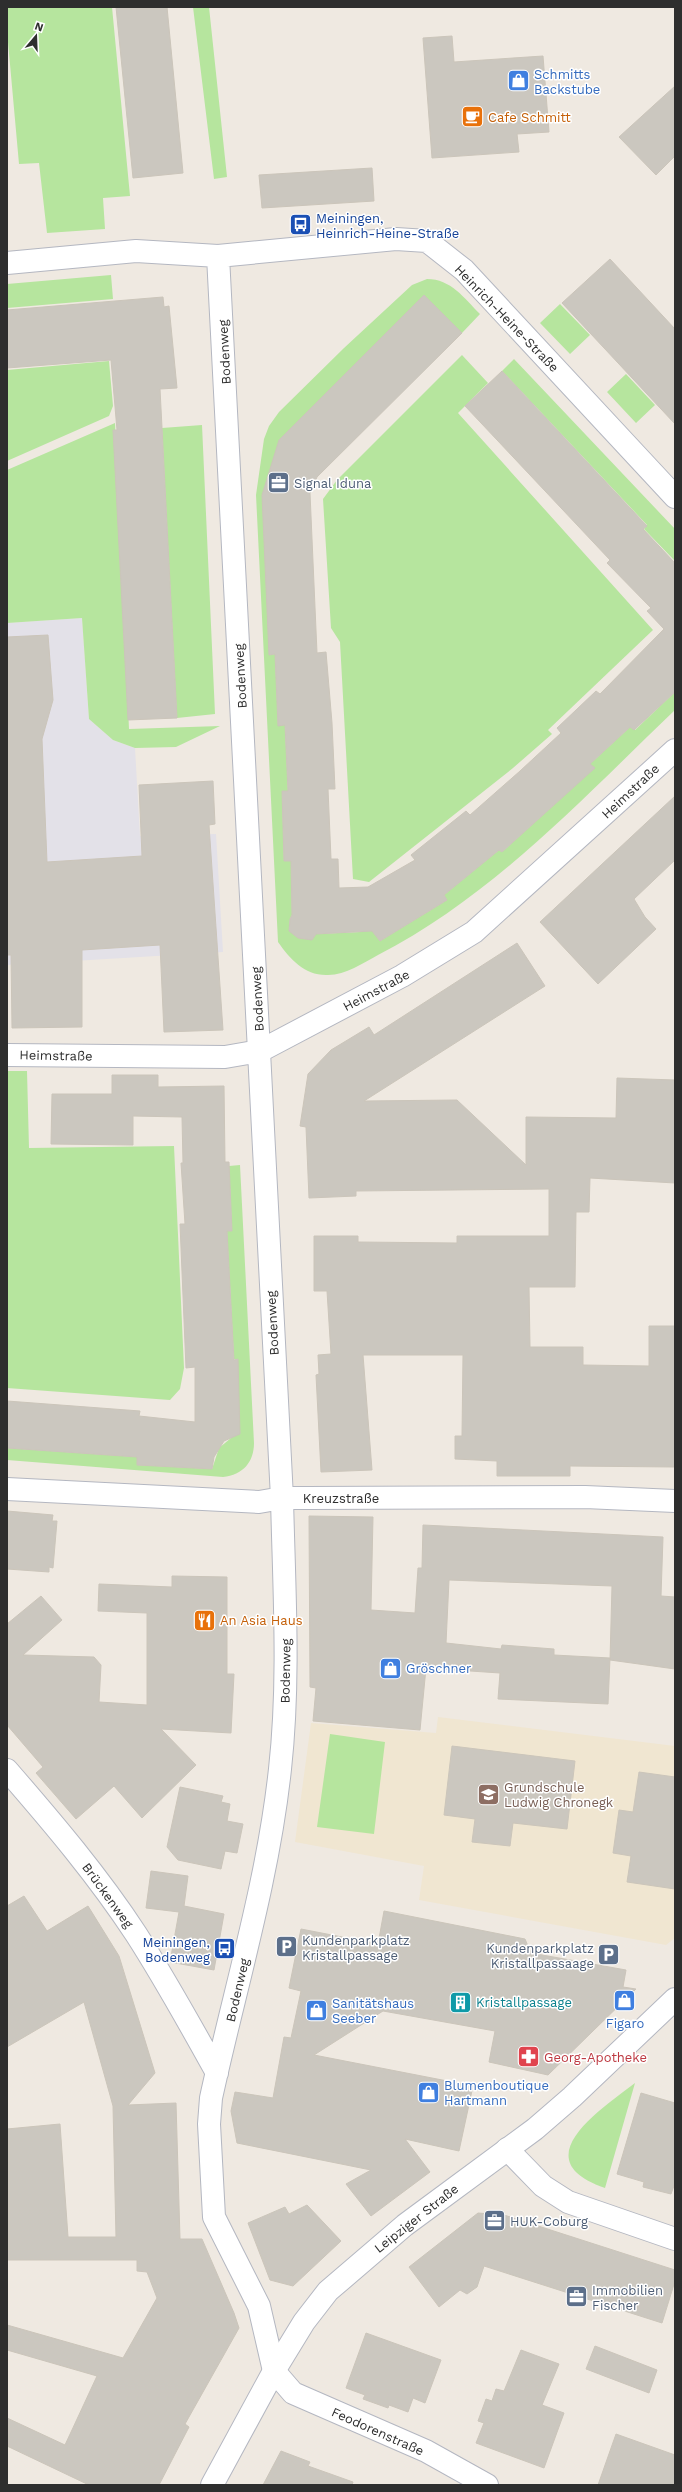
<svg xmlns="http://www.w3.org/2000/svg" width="682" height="2492" font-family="'Work Sans',sans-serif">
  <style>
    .industrial { fill: #e3e1e8 }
    .education { fill: #f0e6d1 }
    .green { fill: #b6e59e }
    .building { fill: #cbc7bf; stroke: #cbc5ba }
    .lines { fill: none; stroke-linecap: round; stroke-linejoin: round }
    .minor-casing { stroke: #b4b7c1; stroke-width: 24 }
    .secondary-casing { stroke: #b4b7c1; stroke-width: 24 }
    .minor { stroke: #fff; stroke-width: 22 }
    .secondary { stroke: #fff; stroke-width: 22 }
    .labels { text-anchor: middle; stroke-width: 3; stroke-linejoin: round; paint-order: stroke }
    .shop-label { font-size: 13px; fill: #366cbe; stroke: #fff; text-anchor: start }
    .food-label { font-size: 13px; fill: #c56008; stroke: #fff; text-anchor: start }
    .transit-label { font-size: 13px; fill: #164399; stroke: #fff; text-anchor: start }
    .street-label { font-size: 13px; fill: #2e2e2e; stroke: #fff }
    .service-label { font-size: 13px; fill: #4e5e75; stroke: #fff; text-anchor: start }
    .education-label { font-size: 13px; fill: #785e54; stroke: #fff; text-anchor: start }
    .culture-label { font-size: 13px; fill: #0d838f; stroke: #fff; text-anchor: start }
    .health-label { font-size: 13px; fill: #be3a42; stroke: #fff; text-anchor: start }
  </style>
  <rect width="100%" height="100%" fill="#efe9e1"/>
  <!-- industrial -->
  <path class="industrial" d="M82 618 89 719 113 740 135 748 140 836 216 834 223 952 7 965V623Z"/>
  <!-- education -->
  <path class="education" d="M438 1717 675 1746V1938L666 1945 419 1900 424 1866 295 1842 311 1723 436 1733Z"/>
  <!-- green -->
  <path class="green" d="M7 7H112L130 196 103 198 105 229 47 233 39 163 19 164 7 31Z
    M193 7H209L227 177 214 179Z
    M111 275 113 299 7 308V284Z
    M427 279C451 279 464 298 480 314L462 333 424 295 279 440 269 655 275 654 278 725H285L288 791H282L284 861H291L292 915 290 919 289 930 298 938 312 939 316 934 360 932 370 928 380 941 447 900 444 895 499 850 502 852 594 768 590 764 630 727 635 730 675 692V710C583 798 493 896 378 955 363 963 346 975 328 975 305 976 290 959 278 942L256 495 264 439 269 426 279 412 344 348 412 285Z
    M560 304 590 335 570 354 540 323Z
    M462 355 488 383 458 413 653 630 548 730 552 734 513 768 369 882 353 879 340 642 331 628 323 499 337 480Z
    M514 359 675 529V561L644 529 647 525 502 371Z
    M109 361 113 406 109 416 7 461V370Z
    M626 374 655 405 636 423 607 392Z
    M115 423 129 729 220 726 176 747 135 748 113 740 89 719 82 618 7 623V470Z
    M202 425 215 714 177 718 162 428Z
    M7 1071H27L29 1148 174 1146 184 1368 180 1389 170 1400 7 1388Z
    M240 1165 254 1443C254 1462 243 1475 223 1477L7 1460V1448L137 1457V1465L212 1469 219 1448 231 1438 238 1359H234L227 1231H232L229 1166Z
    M330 1734 385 1742 374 1834 317 1827Z
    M635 2083 605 2188C523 2160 600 2110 635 2083Z"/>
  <!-- building -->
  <path class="building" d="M116 7H167L183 173 133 178Z
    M452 36 454 62 543 56 549 132 517 134 519 152 432 158 423 38Z
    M675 86V156L656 175 619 137Z
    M372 168 374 201 262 208 259 175Z
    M610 259 675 329V424L562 303Z
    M424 295 462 333 317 477 310 493 317 653 326 652 332 723 335 789H328L331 859H338L339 888 368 887 415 860 411 855 466 811 470 815 520 771 561 733 557 728 596 691 600 694 664 629 647 611 651 608 607 563 610 560 465 406 502 371 647 526 643 529 675 563V692L634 730 630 727 590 764 595 768 502 852 499 850 444 895 447 900 380 941 372 931 316 934 312 940 298 938 289 931 290 919 292 915 291 861H284L282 791H288L285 725 278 726 275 654 269 655 262 495 279 440Z
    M163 297 164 307 169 306 177 388 160 389 177 718 128 720 113 430H117L111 360 7 368V310Z
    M48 635 53 700 42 739 47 862 142 856 139 785 213 781 215 824 209 825 223 1030 164 1032 160 945 82 950V1027L12 1028 11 955H7V637Z
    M675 796V860L634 899 645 917 656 929 598 984 540 922Z
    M517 943 545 986 364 1101 457 1100 526 1165V1117L616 1118 617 1078 675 1080V1183L590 1178 589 1212H576L575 1287H529L530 1347H583V1365L649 1366V1326H675V1467L570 1466V1476H497V1461L455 1459V1436H462L463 1355H363L372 1470 321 1472 316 1375 319 1374 318 1355 331 1354 327 1291H314V1236H358V1242L457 1243V1236H549V1189L356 1191V1196L309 1198 306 1127 300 1126 308 1074 331 1050 369 1027 374 1035Z
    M112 1075H158V1087L224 1086 225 1162H229L232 1231H227L234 1360 238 1359 240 1434 224 1441 214 1457 212 1469 137 1465V1457L7 1448V1401L140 1411 139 1416 195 1422V1367L186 1368 180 1224H185L181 1163H183L182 1117 133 1116V1145L51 1144 52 1094H112Z
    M7 1511 53 1515 52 1521H57L53 1568 49 1567V1572L7 1569Z
    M309 1516 373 1517 371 1610 415 1613 418 1568H422L423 1525 663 1537 661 1596 675 1597V1669L610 1660 612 1586 449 1580 446 1643 501 1649 502 1645 554 1649V1655L610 1658 608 1704 498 1699 500 1673 426 1668 420 1730 313 1721 316 1688 310 1687Z
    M172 1576 227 1577V1674H234L231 1733 161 1729 196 1765 142 1818 114 1786 76 1819 36 1773 43 1767 7 1725V1624L41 1596 62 1620 23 1655 94 1657 101 1665 99 1702 147 1705V1613L98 1611 99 1584 172 1587Z
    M452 1746 575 1761 567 1829 513 1823 510 1846 472 1842 475 1819 444 1815Z
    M639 1772 675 1777V1889L627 1882 631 1856 613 1853 619 1810 633 1812Z
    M180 1787 223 1796 221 1802 230 1804 227 1821 243 1824 237 1853 225 1851 221 1869 178 1860 167 1847Z
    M151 1871 188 1876 184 1906 224 1914 214 1970 170 1962 179 1912 146 1908Z
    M24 1896 47 1931 88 1906 119 1956 155 2073 128 2105 176 2103 180 2239H202L234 2313 239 2328 185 2424 189 2427 159 2485H89L7 2446V2418L65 2445 97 2376 7 2350V2325L123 2358 157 2298 147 2272 137 2271V2260H7V2129L60 2124 68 2237H116L113 2106 84 2002 7 2047V1906Z
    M384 1911 525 1939 531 1953 626 1970 623 1987 636 1989 548 2075 489 2062 495 2031 383 2011 314 2055 473 2086 459 2151 405 2139 430 2172 371 2216 346 2184 371 2170 237 2143 231 2111 235 2092 273 2098 284 2037 291 2038 301 1991 289 1988 301 1929 378 1944Z
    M641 2093 675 2103V2183L671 2194 643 2187 644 2182 617 2174Z
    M307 2205 341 2241 293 2286 270 2280 248 2223 285 2207 289 2214Z
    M478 2213 504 2215 675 2270V2281L662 2323 484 2266 477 2287 467 2294 460 2290 439 2307 409 2267Z
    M366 2333 441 2360 425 2403 413 2398 408 2412 389 2405 388 2408 363 2399 365 2395 346 2388Z
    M595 2346 657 2370 649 2393 586 2369Z
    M521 2350 559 2364 542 2405 564 2413 544 2468 476 2443 484 2423 478 2421 486 2399 492 2401 496 2389 504 2391Z
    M616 2434 675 2455V2485H598Z
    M281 2451 310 2462 308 2466 353 2482 352 2485H263Z"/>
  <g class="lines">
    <defs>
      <path id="minor" d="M218 256 282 1498C284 1588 290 1679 280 1769 268 1881 235 1988 211 2098L209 2124 214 2217 259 2306 274 2371 293 2393 426 2451 487 2485
        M7 263 136 251 218 256 396 239 427 241 464 270 675 497
        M7 1055 225 1057 260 1051 402 976 474 932 675 750
        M7 1489 259 1502 282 1498H307L585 1497 675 1501
        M7 1770C53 1823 98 1876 136 1934 165 1979 191 2026 217 2073
        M507 2149 543 2186 568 2202 675 2239"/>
      <path id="secondary" d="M212 2485 274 2371 304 2322 328 2291 405 2225 535 2129 572 2097 675 1999"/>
    </defs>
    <!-- minor casing -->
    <use href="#minor" class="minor-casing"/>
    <!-- secondary casing -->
    <use href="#secondary" class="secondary-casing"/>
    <!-- minor -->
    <use href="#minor" class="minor"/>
    <!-- secondary -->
    <use href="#secondary" class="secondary"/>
  </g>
  <!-- icons -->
  <defs>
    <symbol id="shop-square" viewBox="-11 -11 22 22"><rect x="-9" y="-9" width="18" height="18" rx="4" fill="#3f7fe0" stroke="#fff"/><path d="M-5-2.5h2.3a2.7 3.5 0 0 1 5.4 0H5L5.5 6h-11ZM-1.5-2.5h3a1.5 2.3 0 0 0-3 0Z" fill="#fff"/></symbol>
    <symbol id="cafe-square" viewBox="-11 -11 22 22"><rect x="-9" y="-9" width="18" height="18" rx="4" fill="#e8710a" stroke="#fff"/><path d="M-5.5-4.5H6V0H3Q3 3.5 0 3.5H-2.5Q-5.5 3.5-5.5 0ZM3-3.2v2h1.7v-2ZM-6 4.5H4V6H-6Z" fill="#fff"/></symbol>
    <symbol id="bus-square" viewBox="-11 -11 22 22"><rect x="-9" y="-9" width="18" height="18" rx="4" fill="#1a4fb4" stroke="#fff"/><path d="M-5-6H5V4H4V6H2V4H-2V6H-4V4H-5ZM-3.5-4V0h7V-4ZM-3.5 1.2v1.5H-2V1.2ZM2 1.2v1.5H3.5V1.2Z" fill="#fff"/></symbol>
    <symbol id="office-square" viewBox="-11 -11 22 22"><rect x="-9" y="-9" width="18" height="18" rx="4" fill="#5c6f8a" stroke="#fff"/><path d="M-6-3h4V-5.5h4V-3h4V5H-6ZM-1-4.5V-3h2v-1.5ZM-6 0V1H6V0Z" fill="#fff"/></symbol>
    <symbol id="restaurant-square" viewBox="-11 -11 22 22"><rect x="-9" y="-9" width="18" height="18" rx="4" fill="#e8710a" stroke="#fff"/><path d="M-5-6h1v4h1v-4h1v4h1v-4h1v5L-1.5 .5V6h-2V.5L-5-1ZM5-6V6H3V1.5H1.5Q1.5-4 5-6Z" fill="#fff"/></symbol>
    <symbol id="school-square" viewBox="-11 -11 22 22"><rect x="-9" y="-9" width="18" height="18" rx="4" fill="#8d6e63" stroke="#fff"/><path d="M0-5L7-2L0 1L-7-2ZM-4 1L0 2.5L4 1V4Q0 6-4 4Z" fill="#fff"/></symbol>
    <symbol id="parking-square" viewBox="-11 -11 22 22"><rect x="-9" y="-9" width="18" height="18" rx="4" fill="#5c6f8a" stroke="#fff"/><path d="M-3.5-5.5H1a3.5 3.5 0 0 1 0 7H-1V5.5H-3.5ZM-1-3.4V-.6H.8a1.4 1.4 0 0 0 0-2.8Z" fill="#fff"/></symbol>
    <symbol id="building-square" viewBox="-11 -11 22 22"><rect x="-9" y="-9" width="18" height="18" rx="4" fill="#0f9aa8" stroke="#fff"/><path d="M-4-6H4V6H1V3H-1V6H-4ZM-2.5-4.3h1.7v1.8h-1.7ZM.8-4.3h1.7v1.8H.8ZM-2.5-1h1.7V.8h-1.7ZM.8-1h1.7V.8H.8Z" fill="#fff"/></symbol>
    <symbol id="pharmacy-square" viewBox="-11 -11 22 22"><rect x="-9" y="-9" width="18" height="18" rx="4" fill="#e0444e" stroke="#fff"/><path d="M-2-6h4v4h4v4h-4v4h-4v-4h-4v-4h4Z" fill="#fff"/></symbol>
  </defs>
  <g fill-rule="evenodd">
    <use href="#shop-square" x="506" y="68" width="25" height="25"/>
    <use href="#cafe-square" x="460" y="104" width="25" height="25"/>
    <use href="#bus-square" x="288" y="212" width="25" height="25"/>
    <use href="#office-square" x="266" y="470" width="25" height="25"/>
    <use href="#restaurant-square" x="192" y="1608" width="25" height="25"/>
    <use href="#shop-square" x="378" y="1656" width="25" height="25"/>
    <use href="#school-square" x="476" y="1782" width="25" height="25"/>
    <use href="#parking-square" x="274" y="1934" width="25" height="25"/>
    <use href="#bus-square" x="212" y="1936" width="25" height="25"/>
    <use href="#parking-square" x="596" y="1942" width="25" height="25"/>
    <use href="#shop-square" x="612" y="1988" width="25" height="25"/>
    <use href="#building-square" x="448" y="1990" width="25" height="25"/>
    <use href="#shop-square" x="304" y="1998" width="25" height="25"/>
    <use href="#pharmacy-square" x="516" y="2044" width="25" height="25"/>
    <use href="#shop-square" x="416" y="2080" width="25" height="25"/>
    <use href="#office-square" x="482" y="2208" width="25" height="25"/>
    <use href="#office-square" x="564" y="2284" width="25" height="25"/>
  </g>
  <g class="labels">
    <!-- shop labels -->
    <g class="shop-label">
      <text x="534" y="79">Schmitts<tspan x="534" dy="15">Backstube</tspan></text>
      <text x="406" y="1673">Gröschner</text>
      <text x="332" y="2008">Sanitätshaus<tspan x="332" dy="15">Seeber</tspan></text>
      <text x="625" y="2028" text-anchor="middle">Figaro</text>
      <text x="444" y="2090">Blumenboutique<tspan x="444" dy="15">Hartmann</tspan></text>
    </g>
    <!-- food labels -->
    <g class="food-label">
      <text x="488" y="122">Cafe Schmitt</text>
      <text x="220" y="1625">An Asia Haus</text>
    </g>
    <!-- transit labels -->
    <g class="transit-label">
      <text x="316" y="223">Meiningen,<tspan x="316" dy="15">Heinrich-Heine-Straße</tspan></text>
      <text x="210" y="1947" text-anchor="end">Meiningen,<tspan x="210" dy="15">Bodenweg</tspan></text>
    </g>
    <!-- street labels -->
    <g class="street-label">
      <text transform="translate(507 318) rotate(46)" y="5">Heinrich-Heine-Straße</text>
      <text transform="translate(224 352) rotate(-93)" y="5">Bodenweg</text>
      <text transform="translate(240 676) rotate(-93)" y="5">Bodenweg</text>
      <text transform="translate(630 791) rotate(-43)" y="5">Heimstraße</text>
      <text transform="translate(376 990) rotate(-28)" y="5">Heimstraße</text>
      <text transform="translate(257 999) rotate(-93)" y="5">Bodenweg</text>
      <text transform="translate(56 1055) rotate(1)" y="5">Heimstraße</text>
      <text transform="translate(272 1323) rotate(-93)" y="5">Bodenweg</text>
      <text x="341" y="1503">Kreuzstraße</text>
      <text transform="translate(285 1671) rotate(-89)" y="5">Bodenweg</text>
      <text transform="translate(108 1895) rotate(54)" y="5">Brückenweg</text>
      <text transform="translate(237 1990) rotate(-77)" y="5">Bodenweg</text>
      <text transform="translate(416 2218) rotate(-38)" y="5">Leipziger Straße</text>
      <text transform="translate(378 2431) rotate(24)" y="5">Feodorenstraße</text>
    </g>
    <!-- service labels -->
    <g class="service-label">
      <text x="294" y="488">Signal Iduna</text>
      <text x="302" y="1945">Kundenparkplatz<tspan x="302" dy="15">Kristallpassage</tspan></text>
      <text x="594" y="1953" text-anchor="end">Kundenparkplatz<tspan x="594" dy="15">Kristallpassaage</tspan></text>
      <text x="510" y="2226">HUK-Coburg</text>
      <text x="592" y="2295">Immobilien<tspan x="592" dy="15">Fischer</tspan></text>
    </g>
    <!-- education labels -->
    <g class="education-label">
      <text x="504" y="1792">Grundschule<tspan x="504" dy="15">Ludwig Chronegk</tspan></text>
    </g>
    <!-- culture labels -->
    <g class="culture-label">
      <text x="476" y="2007">Kristallpassage</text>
    </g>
    <!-- health labels -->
    <g class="health-label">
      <text x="544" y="2062">Georg-Apotheke</text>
    </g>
  </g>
  <!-- border -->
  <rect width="682" height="2492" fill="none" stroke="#2e2e2e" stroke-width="16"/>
  <!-- north arrow -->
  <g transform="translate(36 36) rotate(19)" stroke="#ffffff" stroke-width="3" paint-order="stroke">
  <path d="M0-3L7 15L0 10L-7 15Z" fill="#2e2e2e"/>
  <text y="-6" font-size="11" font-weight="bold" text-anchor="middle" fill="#2e2e2e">N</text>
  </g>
</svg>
